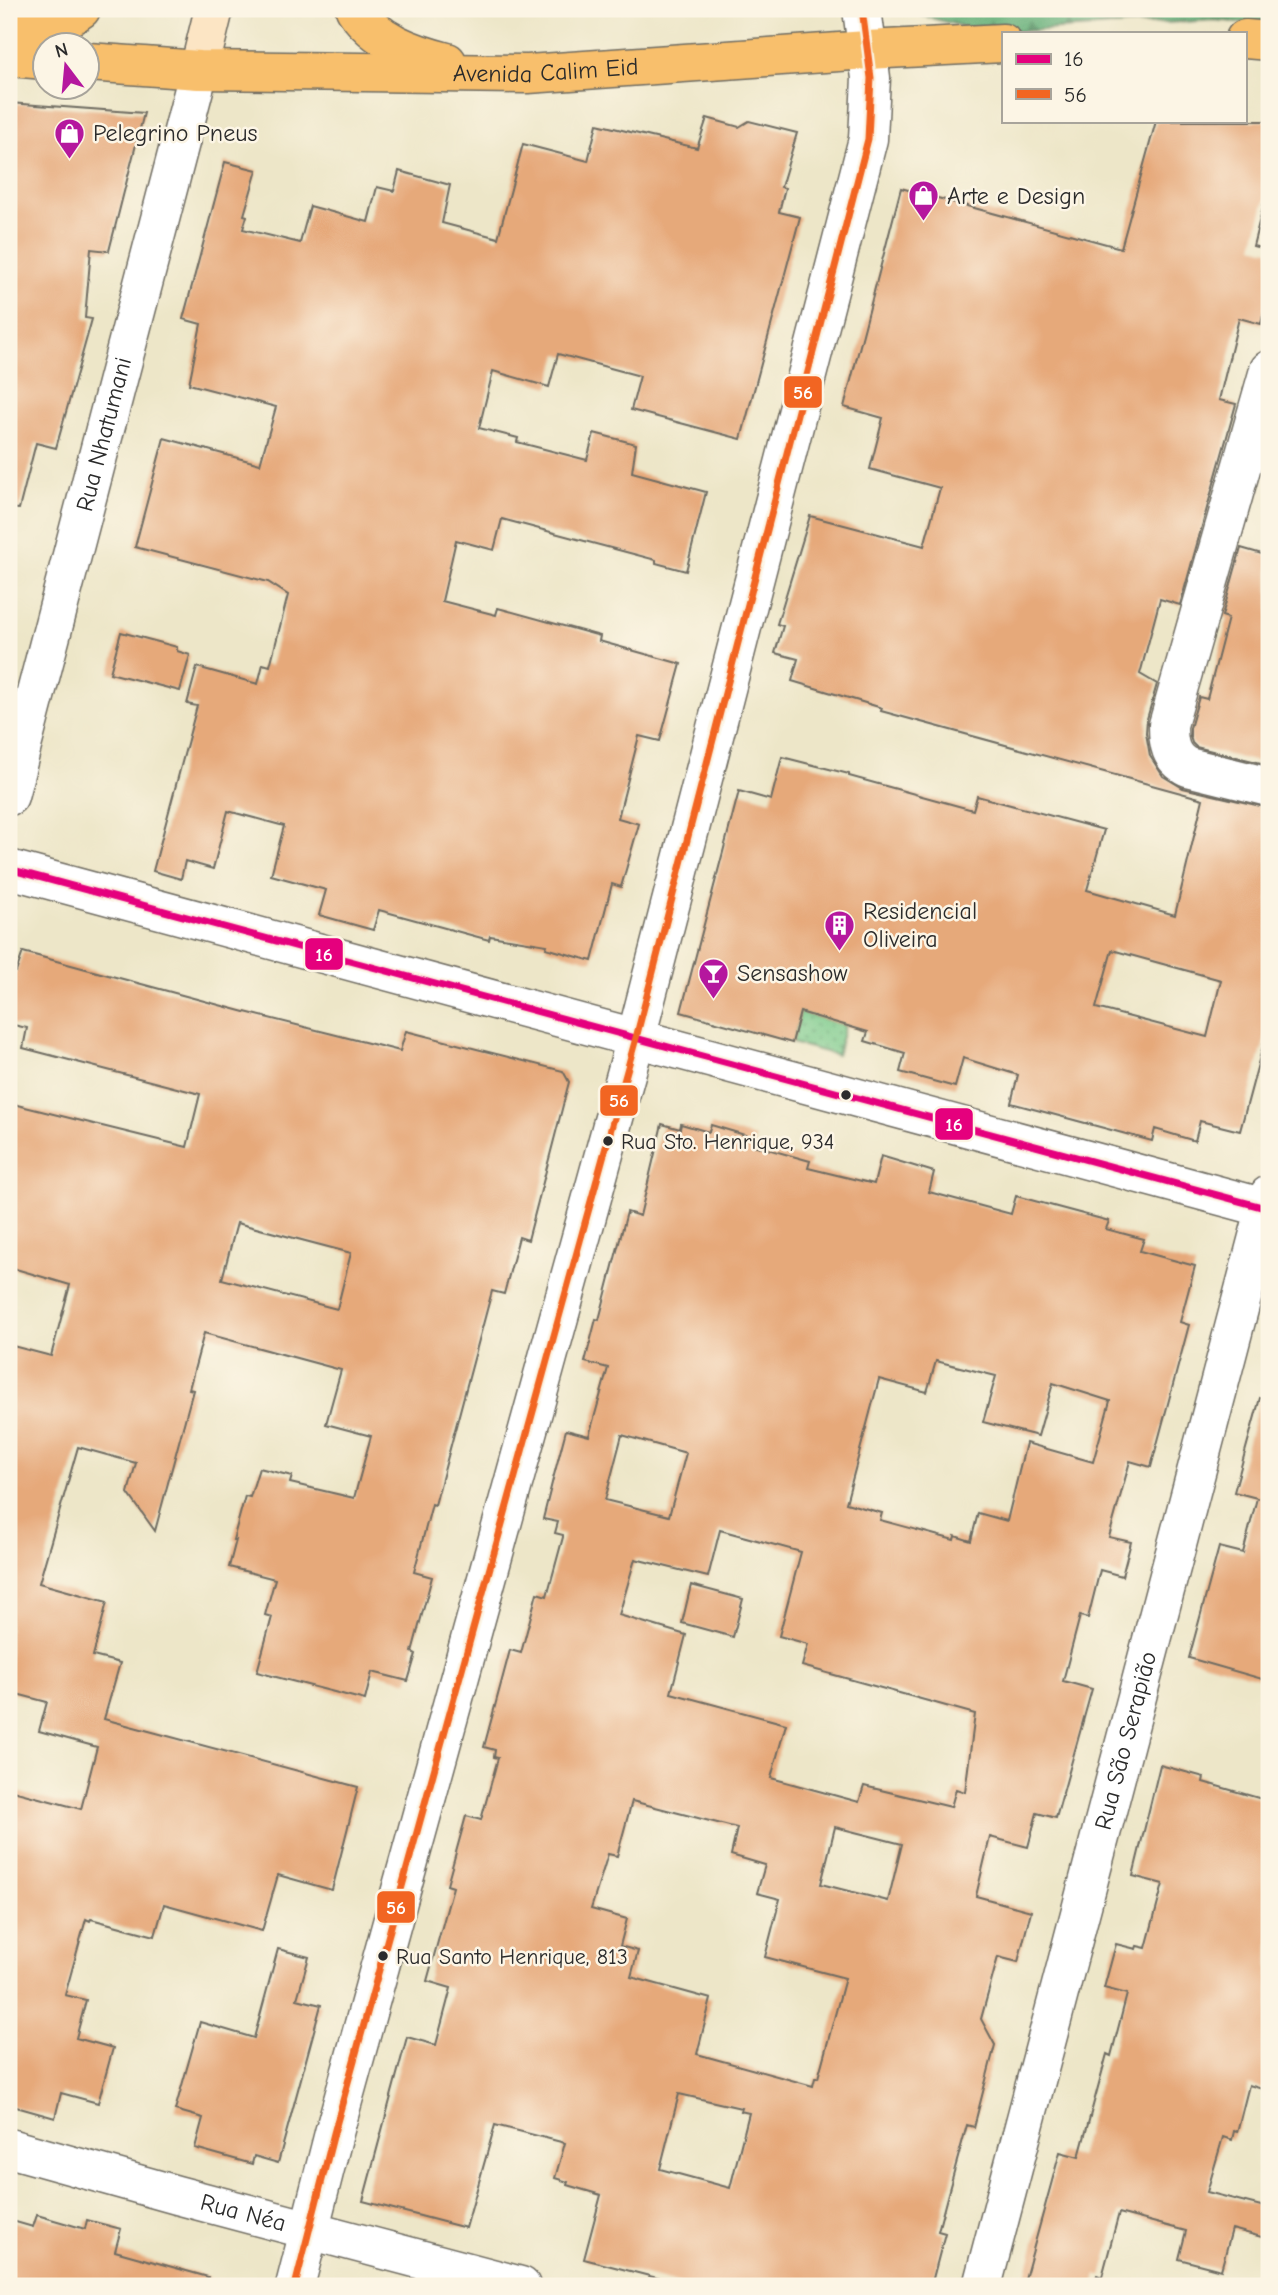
<svg xmlns="http://www.w3.org/2000/svg" width="1278" height="2295" font-family="'Comic Neue',sans-serif">
  <style>
    .forest { fill: url(#forest-firs); stroke: #466c51; stroke-width: 2 }
    .garden { fill: url(#garden-dots); stroke: #527a5b; stroke-width: 2 }
    .building { fill: #e6a97a; fill-rule: evenodd }
    .lines { fill: none; stroke-linecap: round; stroke-linejoin: round }
    .street-casing { stroke: #6f6c62; stroke-width: 41 }
    .secondary-casing { stroke: #6f6c62; stroke-width: 41 }
    .primary-casing { stroke: #6f6c62; stroke-width: 41 }
    .street { stroke: #fff; stroke-width: 38 }
    .secondary { stroke: #fce5c4; stroke-width: 38 }
    .primary { stroke: #f8bf6c; stroke-width: 38 }
    .bus-1-casing { stroke: #fcf5e5; stroke-width: 12 }
    .bus-2-casing { stroke: #fcf5e5; stroke-width: 12 }
    .bus-1 { stroke: #e5007d; stroke-width: 7 }
    .bus-2 { stroke: #f26522; stroke-width: 7 }
    .bus-dot { fill: #2b2b2b; stroke: #fcf5e5; stroke-width: 2.5 }
    .labels { text-anchor: middle; stroke-width: 5; stroke-linejoin: round; paint-order: stroke }
    .bus-label { font-size: 22px; fill: #2b2b2b; stroke: #fcf5e5; text-anchor: start }
    .street-label { font-size: 24px; fill: #2b2b2b; stroke: #fcf5e5 }
    .poi-label { font-size: 24px; fill: #2b2b2b; stroke: #fcf5e5; text-anchor: start }
    .line-badge { stroke: #fcf5e5; stroke-width: 2.5 }
    .badge-label { font-size: 19px; text-anchor: middle; font-weight: bold; fill: #fff }
  </style>
  <defs>
    <pattern id="forest-firs" width="22" height="20" patternUnits="userSpaceOnUse" patternTransform="scale(1.75)"><rect width="22" height="20" fill="#62ae77"/><path d="M5 1l3.5 6h-7zM16 11l3.5 6h-7z" fill="#518e62"/></pattern>
    <pattern id="garden-dots" width="8" height="8" patternUnits="userSpaceOnUse" patternTransform="scale(1.75)"><rect width="8" height="8" fill="#79ca8b"/><path d="M2 2h.1M6 6h.1" fill="none" stroke="#63a472" stroke-width="1.8" stroke-linecap="round"/></pattern>
  </defs>
  <rect width="100%" height="100%" fill="#fcf5e5"/>
  <filter id="ink" filterUnits="userSpaceOnUse"><feTurbulence type="fractalNoise" baseFrequency=".0143" numOctaves="2"/><feDisplacementMap in="SourceGraphic" scale="14" xChannelSelector="R" yChannelSelector="G"/><feConvolveMatrix kernelMatrix="1 2 1 2 8 2 1 2 1" color-interpolation-filters="sRGB"/></filter>
  <filter id="wash" filterUnits="userSpaceOnUse"><feTurbulence type="fractalNoise" baseFrequency=".00686" numOctaves="4" result="noise"/><feDisplacementMap in="SourceGraphic" scale="28" xChannelSelector="R" yChannelSelector="G"/><feGaussianBlur stdDeviation="1.57" result="paint"/><feColorMatrix in="noise" values="0 0 0 0 0 0 0 0 0 0 0 0 0 0 0 0 0 1.4 0 .05"/><feComposite in="paint" operator="in"/></filter>
  <g filter="url(#wash)">
    <rect width="100%" height="100%" fill="#ede6c8"/>
    <!-- forest -->
    <path class="forest" d="M919 9H1269V25L1214 20 987 33 920 15Z"/>
    <!-- garden -->
    <path class="garden" d="M800 1012 845 1025 837 1055 792 1043Z"/>
    <g id="blocks">
      <!-- building -->
      <path class="building" d="M9 103 144 113 109 251 91 249 85 318 92 319 56 448 36 443 19 509 9 508V230L12 199H9Z
        M707 118 739 127 749 121 797 133 781 187 785 188 779 212 800 217 741 439 631 410 640 376 558 354 549 387 493 371 479 428 518 438 517 442 587 460 594 433 636 444 632 472 706 492 686 571 656 563V560L502 519 494 550 456 540 442 601 496 615 498 608 600 636 599 641 681 664 660 741 639 736 618 818 639 824 621 887 612 884 592 961 546 948 547 945 490 936 489 940 379 910 373 930 319 915 326 890 271 875 284 826 228 811 213 869 185 861 181 879 153 871 197 706 187 704 197 667 258 684 263 664 270 666 288 595 268 582 135 547 164 438 260 464 276 407 189 384 201 324 183 319 225 162 257 170 244 215 247 216 243 229 300 243 310 206 368 222 377 187 394 191 399 171 450 185 442 223 498 238 523 144 588 161 597 124 697 148Z
        M1156 121H1269V183L1253 246 1269 250V289L1261 324 1239 318 1219 400 1236 404 1180 605 1160 599 1140 674 1157 684 1147 719 1146 733 1150 756 1163 776 1183 788 1269 808V1023L1240 1131 1200 1121 1195 1141 1155 1129 1152 1141 1011 1103 1018 1075 963 1058 955 1087 900 1072 905 1053 865 1041 868 1032 800 1012 792 1043 681 1012 739 791 771 800 782 757 849 774V776L973 810 977 796 1104 830 1087 890 1175 915 1203 799 881 711 882 708 792 681 798 659 775 653 783 626 777 624 810 516 924 546 940 488 870 469 883 418 844 407 901 188 1121 248ZM1112 950 1221 980 1207 1037 1096 1008Z
        M1241 548 1269 556V765L1196 747 1192 743 1190 736V728L1199 697 1207 699 1228 618 1222 616Z
        M121 632 177 647V651L190 655 180 691 110 673Z
        M23 952 245 1012 400 1051 406 1031 563 1071 569 1082 528 1240 519 1237 504 1294 492 1291 435 1505 432 1504 414 1572 432 1577 412 1652 416 1654 408 1681 372 1672 365 1700 257 1672 272 1617 265 1615 275 1579 229 1567 236 1540H233L245 1496 250 1497 259 1468 292 1476 290 1483 354 1498 371 1436 326 1424 341 1370 204 1333 189 1389 193 1390 155 1531 128 1493 136 1463 78 1447 39 1583 107 1602 93 1656 120 1663 104 1719 358 1787 332 1890 278 1875 262 1931 164 1904 155 1936 91 1919 90 1921 86 1919 65 1995 86 2000 76 2038 113 2048 98 2103 61 2093 55 2118 9 2105V1790L81 1809 97 1747 39 1731 47 1702 9 1692V1345L51 1356 70 1285 9 1267V1103L187 1147 200 1094 23 1048 27 1028 9 1024V970L16 972ZM237 1223 351 1253 337 1309 222 1279Z
        M662 1124 680 1129 681 1124 709 1132 711 1125 755 1138 753 1145 810 1161 808 1168 874 1184 881 1156 934 1172 929 1192 1011 1214 1016 1196 1109 1221 1106 1229 1144 1239 1140 1251 1195 1266 1180 1322 1189 1325 1151 1467 1130 1461 1109 1537 1131 1542 1122 1576 1100 1570 1088 1618 1080 1616 1063 1681 1092 1689 1056 1818 1037 1813 1028 1847 990 1837 976 1896 1031 1911 1018 1962 998 1957 981 2019 995 2045 974 2127 967 2125 947 2197 938 2231 945 2233 931 2286H688L584 2259 601 2195 567 2185 568 2182 555 2178 565 2143 495 2125 466 2228 363 2201 407 2037 436 2045 451 1988 427 1981 453 1887 447 1885 466 1816 481 1820 498 1758 494 1757 495 1750 484 1747 510 1650 521 1653 537 1593 547 1596 563 1537V1535L555 1533 558 1522 543 1519 553 1479 566 1430 589 1436 608 1368 585 1362 596 1319 599 1320 627 1212 640 1216ZM936 1361 996 1376 983 1422 1038 1436 1053 1383 1110 1401 1093 1462 1026 1443 1007 1521 978 1513 971 1541 955 1536 954 1540 880 1520 882 1513 846 1503 879 1379 927 1392ZM622 1435 686 1453 669 1516 605 1500ZM720 1530 801 1552 779 1636 808 1644 802 1666 975 1714 965 1792 956 1789 951 1807 864 1786 859 1802 771 1778 786 1724 671 1693 686 1635 619 1615 635 1559 708 1577ZM632 1801 737 1828 731 1855 765 1865 757 1893 780 1899 765 1957 845 1978 818 2078H815L813 2086 697 2054 711 1999 631 1977 638 1951 620 1946 627 1919 591 1909 608 1854 617 1856ZM835 1827 902 1844 888 1901 821 1884ZM679 2094 741 2108 740 2111 749 2113 730 2188 660 2169Z
        M1260 1398 1269 1400V1681L1189 1658 1219 1547 1243 1553 1257 1498 1234 1492Z
        M691 1585 743 1599 733 1637 682 1623Z
        M1160 1765 1204 1777 1203 1782 1269 1801V2091L1249 2085 1237 2132 1234 2131 1232 2140 1223 2137 1207 2192 1269 2208V2239L1232 2229 1221 2270 1179 2259 1186 2231 1119 2213 1102 2277 1097 2275 1094 2286H1023L1060 2152 1079 2157 1107 2054 1111 2056 1127 1994 1104 1988 1116 1944 1136 1949 1137 1946 1146 1948 1163 1884 1133 1876Z
        M278 1949 309 1957 297 1999 321 2005 278 2163 254 2156 252 2164 195 2148 203 2118 175 2110 200 2022 254 2038Z
        M37 2215 85 2229 87 2220 121 2229 115 2251 208 2277 206 2286H9V2220L33 2227Z"/>
    </g>
  </g>
  <g filter="url(#ink)">
    <use href="#blocks" fill-opacity="0" stroke="#6f6c62" stroke-width="2"/>
    <g class="lines">
      <defs>
        <g id="street">
          <path d="M1269 370 1168 725C1168 744 1170 758 1188 767L1269 787"/>
          <path id="s1" d="M9 796 199 70"/>
          <path d="M9 869 1269 1209"/>
          <path id="s2" d="M9 2148 177 2195 521 2286"/>
          <path d="M295 2286 334 2133 636 1038 868 139 871 78 862 9"/>
          <path id="s3" d="M982 2286 1269 1195"/>
        </g>
        <path id="secondary" d="M199 70 214 9"/>
        <g id="primary">
          <path d="M355 9C376 41 412 53 447 62"/>
          <path d="M9 33C34 31 61 24 81 9"/>
          <path d="M1245 39 1269 41"/>
          <path d="M9 57 46 60"/>
          <path id="s4" d="M88 62 199 70 528 74 867 50 1003 43"/>
        </g>
      </defs>
      <!-- street casing -->
      <use href="#street" class="street-casing"/>
      <!-- secondary casing -->
      <use href="#secondary" class="secondary-casing"/>
      <!-- primary casing -->
      <use href="#primary" class="primary-casing"/>
      <!-- street -->
      <use href="#street" class="street"/>
      <!-- secondary -->
      <use href="#secondary" class="secondary"/>
      <!-- primary -->
      <use href="#primary" class="primary"/>
      <defs>
        <path id="bus-1" d="M9 869 1269 1209"/>
        <path id="bus-2" d="M295 2286 334 2133 636 1038 868 139 871 78 862 9"/>
      </defs>
      <!-- bus-1 casing -->
      <use href="#bus-1" class="bus-1-casing"/>
      <!-- bus-2 casing -->
      <use href="#bus-2" class="bus-2-casing"/>
      <!-- bus-1 -->
      <use href="#bus-1" class="bus-1"/>
      <!-- bus-2 -->
      <use href="#bus-2" class="bus-2"/>
    </g>
  </g>
  <!-- icons -->
  <defs>
    <symbol id="shop-pin" viewBox="-11 -11 22 30"><path d="M0 17L-7.5 6A9.5 9.5 0 1 1 7.5 6Z" fill="#b5179e" stroke="#fcf5e5"/><path d="M-5-2.5h2.3a2.7 3.5 0 0 1 5.4 0H5L5.5 6h-11ZM-1.5-2.5h3a1.5 2.3 0 0 0-3 0Z" fill="#fff"/></symbol>
    <symbol id="building-pin" viewBox="-11 -11 22 30"><path d="M0 17L-7.5 6A9.5 9.5 0 1 1 7.5 6Z" fill="#b5179e" stroke="#fcf5e5"/><path d="M-4-6H4V6H1V3H-1V6H-4ZM-2.5-4.3h1.7v1.8h-1.7ZM.8-4.3h1.7v1.8H.8ZM-2.5-1h1.7V.8h-1.7ZM.8-1h1.7V.8H.8Z" fill="#fff"/></symbol>
    <symbol id="bar-pin" viewBox="-11 -11 22 30"><path d="M0 17L-7.5 6A9.5 9.5 0 1 1 7.5 6Z" fill="#b5179e" stroke="#fcf5e5"/><path d="M-6-5H6L.8 .8V4.5H3.5V6h-7V4.5H-.8V.8Z" fill="#fff"/></symbol>
  </defs>
  <g fill-rule="evenodd">
    <use href="#shop-pin" x="52" y="116" width="35" height="47"/>
    <use href="#shop-pin" x="906" y="178" width="35" height="47"/>
    <use href="#building-pin" x="822" y="908" width="35" height="47"/>
    <use href="#bar-pin" x="696" y="956" width="35" height="47"/>
  </g>
  <!-- markers -->
  <g class="bus-dot">
    <circle cx="846" cy="1095" r="6"/>
    <circle cx="608" cy="1141" r="6"/>
    <circle cx="383" cy="1956" r="6"/>
  </g>
  <g class="labels">
    <!-- bus labels -->
    <g class="bus-label">
      <text x="621" y="1149">Rua Sto. Henrique, 934</text>
      <text x="396" y="1964">Rua Santo Henrique, 813</text>
    </g>
    <!-- street labels -->
    <g class="street-label">
      <text dy="8" stroke="none"><textPath href="#s4" startOffset="458">Avenida Calim Eid</textPath></text>
      <text dy="8" stroke="none"><textPath href="#s1" startOffset="374">Rua Nhatumani</textPath></text>
      <text dy="8" stroke="none"><textPath href="#s3" startOffset="564">Rua São Serapião</textPath></text>
      <text dy="8" stroke="none"><textPath href="#s2" startOffset="243">Rua Néa</textPath></text>
    </g>
    <!-- poi labels -->
    <g class="poi-label">
      <text x="93" y="141">Pelegrino Pneus</text>
      <text x="947" y="204">Arte e Design</text>
      <text x="863" y="919">Residencial<tspan x="863" dy="28">Oliveira</tspan></text>
      <text x="737" y="981">Sensashow</text>
    </g>
  </g>
  <g class="line-badge">
    <rect x="783" y="375" width="40" height="34" rx="7" fill="#f26522"/>
    <rect x="304" y="937" width="40" height="34" rx="7" fill="#e5007d"/>
    <rect x="599" y="1084" width="40" height="33" rx="7" fill="#f26522"/>
    <rect x="934" y="1107" width="40" height="34" rx="7" fill="#e5007d"/>
    <rect x="376" y="1890" width="40" height="34" rx="7" fill="#f26522"/>
  </g>
  <g class="badge-label">
    <text x="803" y="399">56</text>
    <text x="324" y="961">16</text>
    <text x="619" y="1107">56</text>
    <text x="954" y="1131">16</text>
    <text x="396" y="1914">56</text>
  </g>
  <!-- margin -->
  <rect width="1278" height="2295" fill="none" stroke="#fcf5e5" stroke-width="35"/>
  <!-- legend -->
  <rect x="1002" y="32" width="245" height="91" fill="#fcf5e5" stroke="#a8a49b" stroke-width="2"/>
  <rect x="1016" y="54" width="35" height="10" fill="#e5007d" stroke="#a8a49b" stroke-width="2"/>
  <text x="1064" y="66" font-size="21" fill="#2b2b2b">16</text>
  <rect x="1016" y="89" width="35" height="10" fill="#f26522" stroke="#a8a49b" stroke-width="2"/>
  <text x="1064" y="102" font-size="21" fill="#2b2b2b">56</text>
  <!-- north arrow -->
  <g transform="translate(66 66) rotate(344)"><circle r="33" fill="#fcf5e5" stroke="#a8a49b" stroke-width="2"/>
  <path d="M0-5L12 26L0 18L-12 26Z" fill="#b5179e"/>
  <text y="-10" font-size="19" font-weight="bold" text-anchor="middle" fill="#2b2b2b">N</text>
  </g>
</svg>
